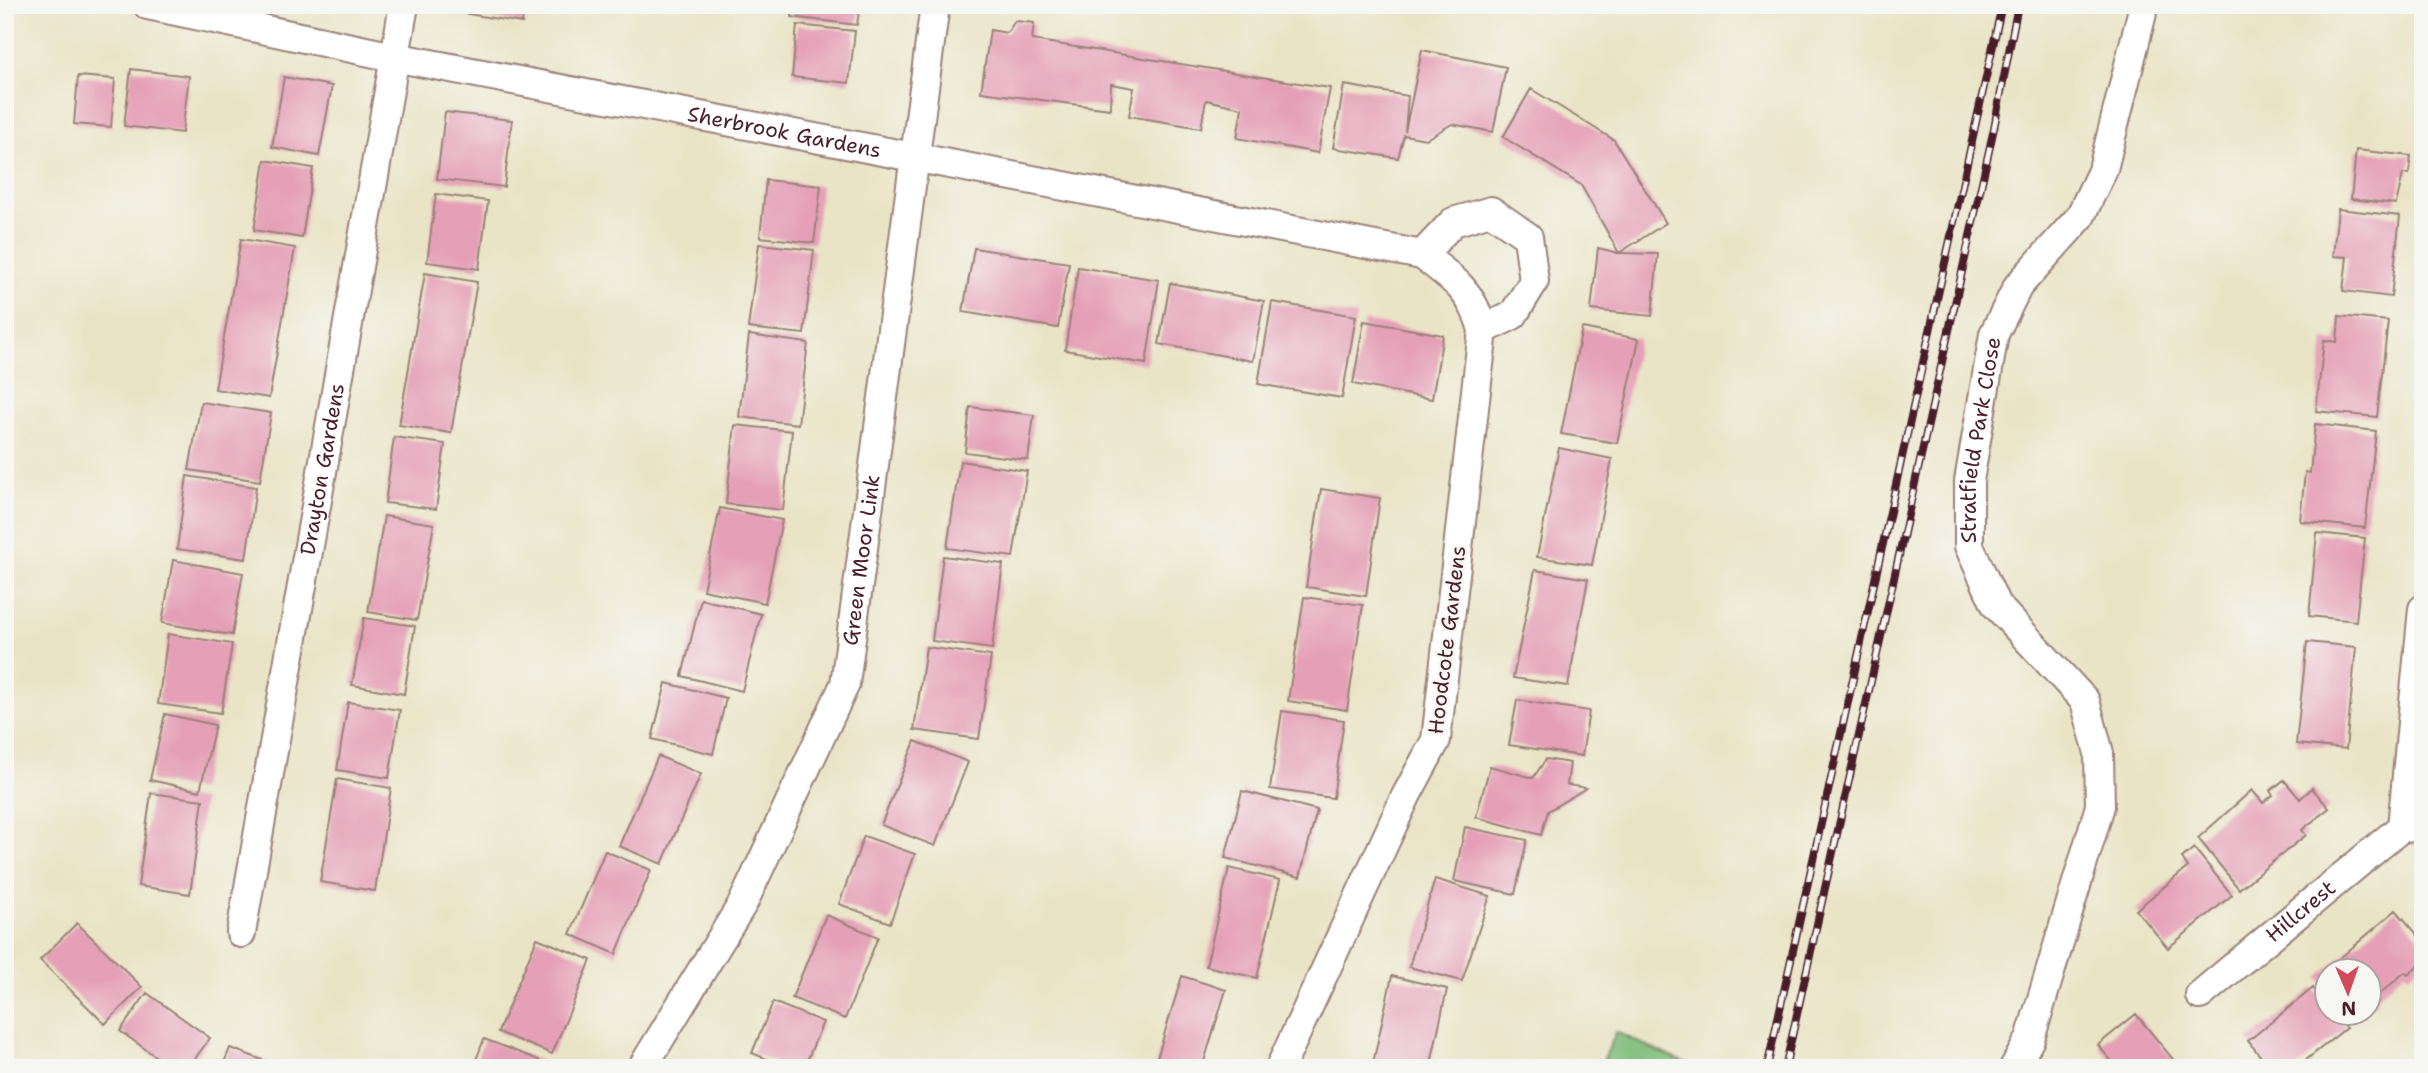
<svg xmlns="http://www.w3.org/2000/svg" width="2428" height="1073" font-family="'Shantell Sans',sans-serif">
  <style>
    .forest { fill: #80bc7a; stroke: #656e52; stroke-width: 2 }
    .building { fill: #e5a0b7 }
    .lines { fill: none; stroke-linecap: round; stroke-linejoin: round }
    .minor-casing { stroke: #9a8279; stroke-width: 32 }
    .minor { stroke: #fff; stroke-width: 28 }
    .rail-casing { stroke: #4a1f2b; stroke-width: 8 }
    .rail { stroke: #f6f6f2; stroke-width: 5; stroke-dasharray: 16; stroke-linecap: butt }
    .labels { text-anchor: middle; stroke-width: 5; stroke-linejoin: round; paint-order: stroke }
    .street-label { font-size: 21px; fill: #4a1f2b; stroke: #f6f6f2 }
  </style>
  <rect width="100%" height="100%" fill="#f6f6f2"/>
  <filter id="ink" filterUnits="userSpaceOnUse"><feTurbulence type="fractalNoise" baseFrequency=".0143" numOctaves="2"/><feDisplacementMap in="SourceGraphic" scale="14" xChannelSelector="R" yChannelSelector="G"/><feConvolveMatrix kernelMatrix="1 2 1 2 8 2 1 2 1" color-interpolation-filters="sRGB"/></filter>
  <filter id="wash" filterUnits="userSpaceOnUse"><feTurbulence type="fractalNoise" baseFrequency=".00686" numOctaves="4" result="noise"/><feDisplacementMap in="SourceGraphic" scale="28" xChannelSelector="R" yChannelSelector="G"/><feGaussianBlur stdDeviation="1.57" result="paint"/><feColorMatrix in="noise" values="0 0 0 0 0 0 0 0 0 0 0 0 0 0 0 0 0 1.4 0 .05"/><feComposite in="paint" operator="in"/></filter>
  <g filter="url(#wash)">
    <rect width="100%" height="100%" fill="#eae4c7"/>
    <!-- forest -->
    <path class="forest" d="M1616 1032 1695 1068H1600Z"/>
    <g id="blocks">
      <!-- building -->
      <path class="building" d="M464 5H525L522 23 462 13Z
        M793 5H860L857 25 792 17Z
        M1015 21 1034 23 1032 40 1330 88 1318 153 1237 138 1242 108 1206 100 1201 128 1129 116 1134 88 1111 84 1110 109 981 92 990 30 1007 33Z
        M797 25 855 31 849 83 792 77Z
        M1422 50 1506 67 1493 132 1452 124 1426 139 1404 135 1398 158 1333 148 1344 85 1408 96 1405 132Z
        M131 69 189 76 182 133 124 126Z
        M78 76 115 79 111 127 74 124Z
        M284 77 332 86 319 156 272 147Z
        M1531 89 1614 140 1666 223 1619 253 1658 254 1652 316 1591 310 1598 248 1619 253 1581 185 1503 137Z
        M445 112 512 120 504 187 437 179Z
        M2356 150 2411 156 2409 174H2403L2396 204 2351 199Z
        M265 160 313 168 302 238 254 230Z
        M766 180 821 186 814 243 760 237Z
        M436 194 488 201 479 269 427 262Z
        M2338 209 2400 216 2391 297 2343 291 2347 257 2333 256Z
        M241 239 295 248 269 398 215 389Z
        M759 244 814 250 804 334 748 328Z
        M974 248 1069 263 1058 328 963 312Z
        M1078 267 1159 280 1146 364 1065 350Z
        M425 273 477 282 451 433 399 425Z
        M1170 283 1264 301 1253 361 1159 344Z
        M1272 302 1356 316 1342 398 1258 384Z
        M2339 316 2388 321 2377 417 2316 411 2324 340 2337 342Z
        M1364 321 1443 335 1432 399 1353 384Z
        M1582 328 1639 339 1617 443 1561 434Z
        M749 335 808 343 798 424 739 417Z
        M201 402 271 413 260 481 189 470Z
        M970 407 1034 415 1028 460 965 452Z
        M2315 424 2376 431 2365 528 2300 521 2305 472 2310 473Z
        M735 425 792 431 783 510 726 504Z
        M394 437 445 444 436 509 385 503Z
        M1559 448 1612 459 1592 565 1537 557Z
        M960 461 1027 471 1013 557 947 548Z
        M187 476 256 487 246 559 177 549Z
        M1321 489 1380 498 1366 596 1306 587Z
        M720 508 782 520 765 603 703 590Z
        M384 516 434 524 417 620 368 612Z
        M2317 533 2365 538 2356 621 2309 616Z
        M943 556 1003 564 992 649 932 641Z
        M173 560 243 573 232 635 162 623Z
        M1535 570 1588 579 1568 686 1513 678Z
        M1304 597 1363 605 1347 710 1288 701Z
        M701 599 761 614 742 691 682 676Z
        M364 618 415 626 404 694 352 685Z
        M168 634 232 644 221 713 158 704Z
        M2307 642 2356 647 2346 749 2296 744Z
        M926 647 991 656 979 739 914 730Z
        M666 683 726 698 713 754 652 739Z
        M1517 700 1589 711 1582 756 1509 745Z
        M348 702 400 710 389 778 337 770Z
        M1282 711 1344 720 1333 798 1270 789Z
        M165 714 215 725 200 791 150 780Z
        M915 741 968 762 935 846 881 825Z
        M658 756 701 774 662 864 619 846Z
        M1546 759 1570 763 1567 785 1586 788 1548 811 1541 835 1476 817 1490 766 1533 778Z
        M337 779 391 788 375 891 320 882Z
        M2284 780 2300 799 2312 788 2329 808 2302 830 2306 835 2239 889 2198 838 2252 790 2263 803 2273 795 2270 791Z
        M1242 791 1317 810 1300 877 1225 858Z
        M151 793 203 800 190 894 138 886Z
        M1465 827 1527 840 1515 894 1454 881Z
        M864 836 915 854 890 923 839 904Z
        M2194 848 2232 895 2168 948 2136 910 2188 867 2182 858Z
        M605 851 651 870 616 954 570 934Z
        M1229 868 1280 880 1257 978 1206 966Z
        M1435 879 1490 896 1462 981 1409 967Z
        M2396 910 2423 941V962L2408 975 2405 972 2375 998 2378 1001 2369 1008V971H2327L2326 988 2318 977Z
        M826 915 878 937 845 1019 792 998Z
        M77 923 142 987 105 1024 40 960Z
        M537 938 591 960 552 1054 498 1032Z
        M1182 976 1226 990 1202 1068H1154Z
        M1392 976 1447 989 1430 1068H1372Z
        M2313 988 2326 1004V1014H2334L2346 1028 2296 1068H2270L2248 1041Z
        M147 993 210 1038 188 1068H172L120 1031Z
        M773 1002 823 1022 804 1068H789L752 1053Z
        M2136 1014 2180 1068H2117L2098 1045Z
        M484 1039 539 1060 536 1068H473Z
        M230 1048 282 1067V1068H222Z
        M2227 1061 2233 1068H2218Z
        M735 1062 749 1068H733Z"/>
    </g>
  </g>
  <g filter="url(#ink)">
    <use href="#blocks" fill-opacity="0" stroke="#9a8279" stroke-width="2"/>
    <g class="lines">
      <defs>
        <g id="minor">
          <path id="s1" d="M148 5 394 57 1422 255C1454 279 1472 291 1483 330L1436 740 1406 796 1280 1068"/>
          <path d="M1422 255 1453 222 1491 211 1528 237 1534 281 1513 315 1483 330"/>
          <path d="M2402 827 2423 609"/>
          <path id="s2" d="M241 933 404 5"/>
          <path id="s3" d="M2200 995 2402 827 2423 828"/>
          <path id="s4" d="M642 1068 743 903 845 684 935 5"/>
          <path id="s5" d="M2014 1068 2030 1039 2100 806 2099 753 2085 701 1996 605 1969 546V481L1994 334 2018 286 2080 217 2103 169 2144 5"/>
        </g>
      </defs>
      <!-- minor casing -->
      <use href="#minor" class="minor-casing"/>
      <!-- minor -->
      <use href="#minor" class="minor"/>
      <defs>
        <path id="rail" d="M1767 1068 2002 5
          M1785 1068 1994 128 2018 5"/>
      </defs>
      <!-- rail casing -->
      <use href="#rail" class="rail-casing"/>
      <!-- rail -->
      <use href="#rail" class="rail"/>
    </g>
  </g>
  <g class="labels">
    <!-- street labels -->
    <g class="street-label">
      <text dy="7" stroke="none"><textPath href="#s1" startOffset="649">Sherbrook Gardens</textPath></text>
      <text dy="7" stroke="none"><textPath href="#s5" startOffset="686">Stratfield Park Close</textPath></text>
      <text dy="7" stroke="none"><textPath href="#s2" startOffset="471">Drayton Gardens</textPath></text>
      <text dy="7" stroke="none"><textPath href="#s4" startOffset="560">Green Moor Link</textPath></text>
      <text transform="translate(1447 640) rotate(-83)" y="7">Hoodcote Gardens</text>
      <text dy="7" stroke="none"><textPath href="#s3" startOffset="131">Hillcrest</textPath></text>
    </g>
  </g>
  <!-- margin -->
  <rect width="2428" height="1073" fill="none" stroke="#f6f6f2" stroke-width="28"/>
  <!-- north arrow -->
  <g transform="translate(2348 992) rotate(178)"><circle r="33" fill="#f6f6f2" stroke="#b1a0a2" stroke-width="2"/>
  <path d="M0-5L12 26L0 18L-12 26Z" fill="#d1495b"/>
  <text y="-10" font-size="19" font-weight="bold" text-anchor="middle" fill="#4a1f2b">N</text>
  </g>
</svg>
